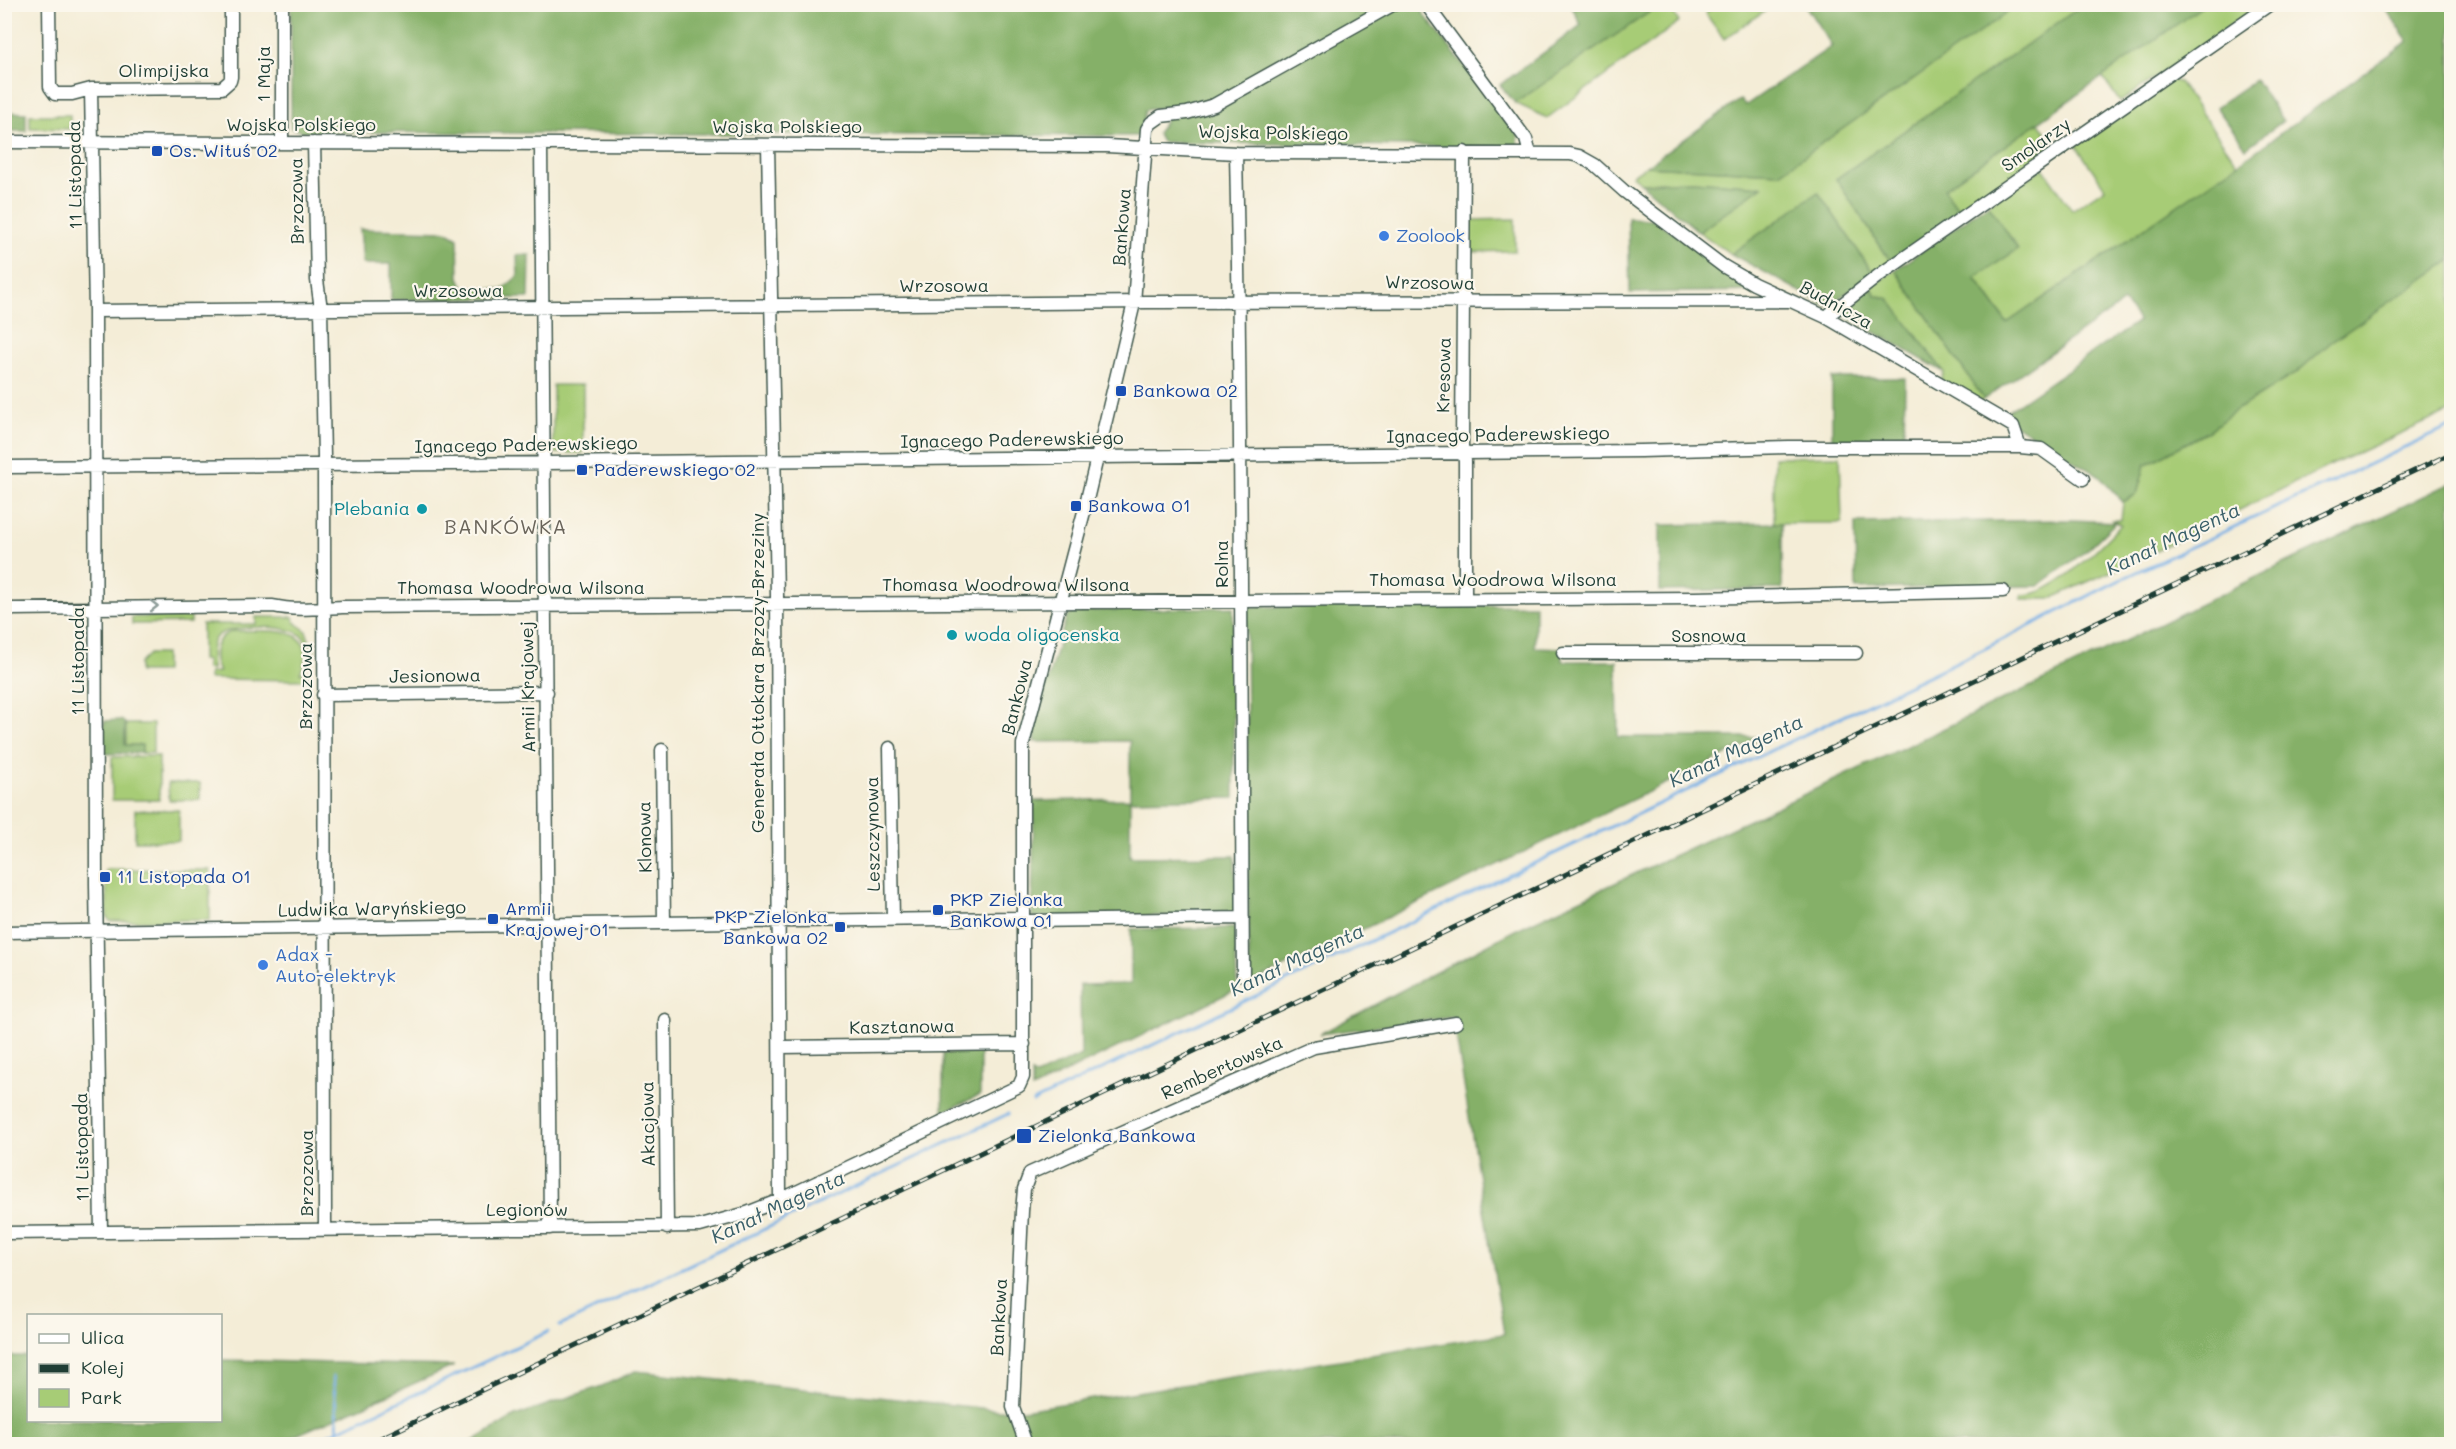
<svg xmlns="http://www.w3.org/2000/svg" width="2456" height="1449" font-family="Mali,sans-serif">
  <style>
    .green { fill: #a7cc76; stroke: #638455; stroke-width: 1.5 }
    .forest { fill: #85b067; stroke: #52764e; stroke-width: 1.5 }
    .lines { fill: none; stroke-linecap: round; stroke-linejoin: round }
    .stream { stroke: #75aee5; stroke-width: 3 }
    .minor-casing { stroke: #3f574c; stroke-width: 15 }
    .minor { stroke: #fff; stroke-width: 12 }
    .rail-casing { stroke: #1f3d34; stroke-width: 5 }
    .rail { stroke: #fbf7ec; stroke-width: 3; stroke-dasharray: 9; stroke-linecap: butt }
    .oneway { stroke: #8f9e9a }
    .transit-dot { fill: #1a4fb4; stroke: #fbf7ec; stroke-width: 2 }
    .shop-dot { fill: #3f7fe0; stroke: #fbf7ec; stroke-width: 2 }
    .culture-dot { fill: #0f9aa8; stroke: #fbf7ec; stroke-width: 2 }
    .labels { text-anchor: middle; stroke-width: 4.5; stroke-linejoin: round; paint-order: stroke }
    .street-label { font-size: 18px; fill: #1f3d34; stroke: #fbf7ec }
    .transit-label { font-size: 18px; fill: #164399; stroke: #fbf7ec; text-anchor: start }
    .shop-label { font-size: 18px; fill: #366cbe; stroke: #fbf7ec; text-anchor: start }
    .culture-label { font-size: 18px; fill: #0d838f; stroke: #fbf7ec; text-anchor: end }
    .neighbourhood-label { font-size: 20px; letter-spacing: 1.5px; fill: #69645a; stroke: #fbf7ec }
    .water-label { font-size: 20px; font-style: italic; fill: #395f69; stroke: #fbf7ec }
  </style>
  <rect width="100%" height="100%" fill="#fbf7ec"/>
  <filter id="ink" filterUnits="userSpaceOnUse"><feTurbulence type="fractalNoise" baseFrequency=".0167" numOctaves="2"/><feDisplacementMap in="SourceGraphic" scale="12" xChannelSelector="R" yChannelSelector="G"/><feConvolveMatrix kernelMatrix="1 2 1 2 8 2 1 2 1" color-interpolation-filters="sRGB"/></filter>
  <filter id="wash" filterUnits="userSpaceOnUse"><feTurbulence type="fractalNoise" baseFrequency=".008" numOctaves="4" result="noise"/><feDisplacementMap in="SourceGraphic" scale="24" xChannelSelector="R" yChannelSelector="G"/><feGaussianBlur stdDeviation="1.35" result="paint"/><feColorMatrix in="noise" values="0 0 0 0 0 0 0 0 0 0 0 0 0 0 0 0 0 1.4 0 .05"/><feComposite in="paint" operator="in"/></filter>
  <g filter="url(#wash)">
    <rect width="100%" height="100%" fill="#f4edd7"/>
    <!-- green -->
    <path class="green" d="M1660 5H1668L1679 22 1547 118 1515 103Z
      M1717 5V4L1773 5 1724 39 1705 13Z
      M2018 5H2083L1836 179 1891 262 1874 274 1818 193 1731 254 1699 232 1761 186 1692 181 1641 183 1632 175 1646 166 1780 173Z
      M2204 5H2251L2254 9 2120 102 2102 76Z
      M2169 80 2179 82 2238 164 2007 323 1975 277 2018 249 1988 204 2043 168 2072 210 2105 188 2075 144Z
      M30 115H70V129L30 128Z
      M2038 121 2055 146 1961 213 1944 189Z
      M1515 219V251L1469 252V220Z
      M2451 260V411L2329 466 2154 552 2050 599H2021L2022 595C2056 596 2098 547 2121 525L2113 520H2121L2123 502 2137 494 2145 465 2207 432 2236 410 2296 373 2330 343Z
      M1895 270 1984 399 1979 403 1941 381 1944 372 1883 297 1876 295 1871 287Z
      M553 385H583V453H556L553 450Z
      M1840 456 1842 523H1774V457Z
      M132 617H191V623L132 624Z
      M256 617H293L295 622 306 631 310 643H314V658H308C308 650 308 642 302 636 290 624 227 624 216 637 209 646 212 659 212 669H206L207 661 202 660V624H256Z
      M234 631C253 632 303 624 305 650 306 659 304 666 300 673H309V680L209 679V673L219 672C211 656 214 635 234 631Z
      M149 654H165V672H139V664Z
      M126 724H153V753H142V745H126Z
      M159 756V800H112V757Z
      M168 783H200V800H169Z
      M135 810H179V841H135Z
      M106 869 210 870V920L110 921 107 917Z"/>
    <!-- forest -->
    <path class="forest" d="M1424 4 1423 13 1519 136 1517 148 1162 142 1157 133 1165 122 1166 107 1145 110 1141 135 1138 136 303 132 291 128V5Z
      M1571 5H1660L1515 103 1500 85 1581 25Z
      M1805 5H2018L1780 173 1646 166 1740 100 1746 105 1832 46Z
      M2083 5H2204L1944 189 1961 213 1891 262 1836 179Z
      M2383 5H2451V260L2330 343 2296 373 2236 410 2207 432 2145 465 2137 494 2123 502 2099 476 2001 416 2139 321 2124 302 1984 399 1895 270 1988 204 2018 249 1975 278 2007 323 2238 164 2408 41Z
      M2255 80 2283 121 2246 148 2216 107Z
      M5 112 26 113V131H5Z
      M1692 181 1762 186 1699 232 1641 183Z
      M1818 192 1874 274 1827 306 1731 254Z
      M1628 218 1653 219 1757 291 1630 293Z
      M360 229 446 231 458 238 459 277 464 288 503 289 518 276 517 255H530L529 298 391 300V264H363Z
      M1871 287 1876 295 1889 299 1944 372 1845 315V305Z
      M1832 378H1905L1904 443 1832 442Z
      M2451 483V1444H468L515 1416 602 1386 636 1371 999 1410H1023L1504 1334 1453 1017 1320 1034 1515 930 1922 739Z
      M2071 520 2116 522 2087 550 2038 586 1856 589 1855 523Z
      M1782 523V589L1660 591V525Z
      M1535 605V647L1562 648V661H1617L1618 737H1763L1249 984 1246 607Z
      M1233 607 1234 798 1130 800V857L1235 856 1236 915 1032 917 1034 801 1130 799V741L1034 742 1038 713 1066 618 1075 611Z
      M121 720 125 723V745H142V753L104 754V721Z
      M1235 928 1237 989 1032 1089V1073L1036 1076 1081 1055 1080 985 1131 984V929Z
      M980 1052V1095L943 1112V1053Z
      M4 1356H28V1420H220L221 1360 454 1366 276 1444H5Z"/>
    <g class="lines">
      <!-- stream -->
      <path class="stream" d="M1033 1102 1984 649 2124 578 2452 426
        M560 1326 1008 1114
        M333 1376 338 1431
        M309 1444 548 1332"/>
    </g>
  </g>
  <g filter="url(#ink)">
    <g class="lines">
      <defs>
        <path id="minor" d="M49 4 50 87 55 94H72L91 89 222 88 230 81 231 77V4
          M1426 4 1526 139 1530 154
          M91 89 95 311 96 884 101 1232
          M4 142 1107 146 1236 153 1570 154 1579 156 1595 165 1624 191 1723 266 1754 284 1826 317 2013 426 2020 447
          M282 143V4
          M314 143 317 280 321 309 324 457 325 1230
          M541 145 550 1228
          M768 145 777 595 780 1200
          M1464 152 1462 446 1465 461V598
          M1236 153C1242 427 1241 701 1243 975
          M95 311 1148 302 1789 301
          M1826 317 1878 276 2270 4
          M4 467 454 464 1641 451 1788 447H2020L2041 449 2083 479
          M11 609 273 606C296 611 318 608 342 607L1695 598 2003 591
          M1563 653H1856
          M323 695 547 692
          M890 748 893 919
          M662 750 664 923
          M4 932 1016 918 1030 921 1243 918
          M665 1020 667 1228
          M780 1047 1024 1044
          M4 1233 700 1226 747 1213 780 1200 1019 1086 1023 1077V744L1085 508 1134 303 1147 129 1151 123 1161 116 1187 113 1214 105 1394 4
          M1026 1444 1013 1407 1022 1211 1024 1189 1030 1173 1314 1047 1456 1023"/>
      </defs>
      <!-- minor casing -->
      <use href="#minor" class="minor-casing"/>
      <!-- minor -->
      <use href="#minor" class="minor"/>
      <defs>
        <path id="rail" d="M368 1444 2452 453"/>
      </defs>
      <!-- rail casing -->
      <use href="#rail" class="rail-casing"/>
      <!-- rail -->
      <use href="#rail" class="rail"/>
    </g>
    <!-- one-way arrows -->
    <defs><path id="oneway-chevron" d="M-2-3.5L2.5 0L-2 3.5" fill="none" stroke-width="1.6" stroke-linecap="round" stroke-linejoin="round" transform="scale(1.5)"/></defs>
    <use class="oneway" href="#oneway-chevron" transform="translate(154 606)"/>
  </g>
  <!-- markers -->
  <g class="transit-dot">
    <rect x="151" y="145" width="12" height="12" rx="3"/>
    <rect x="1115" y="385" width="12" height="12" rx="3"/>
    <rect x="576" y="464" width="12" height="12" rx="3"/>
    <rect x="1070" y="500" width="12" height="12" rx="3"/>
    <rect x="99" y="871" width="12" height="12" rx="3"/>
    <rect x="932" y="904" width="12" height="12" rx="3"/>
    <rect x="487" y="913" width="12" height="12" rx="3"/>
    <rect x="834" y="921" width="12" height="12" rx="3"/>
    <rect x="1016" y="1128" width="16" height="16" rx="3"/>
  </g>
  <g class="shop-dot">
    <circle cx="1384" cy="236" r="6"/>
    <circle cx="263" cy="965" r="6"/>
  </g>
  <g class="culture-dot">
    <circle cx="422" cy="509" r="6"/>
    <circle cx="952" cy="635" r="6"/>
  </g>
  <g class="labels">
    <!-- street labels -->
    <g class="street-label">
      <text x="164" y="77">Olimpijska</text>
      <text transform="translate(264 74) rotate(-90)" y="6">1 Maja</text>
      <text x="301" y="131">Wojska Polskiego</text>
      <text x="787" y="133">Wojska Polskiego</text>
      <text transform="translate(1273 133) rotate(1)" y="6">Wojska Polskiego</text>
      <text transform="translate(2036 145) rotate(-35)" y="6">Smolarzy</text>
      <text transform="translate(75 175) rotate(-91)" y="6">11 Listopada</text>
      <text transform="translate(297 201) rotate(-91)" y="6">Brzozowa</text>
      <text transform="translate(1122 227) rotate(-86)" y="6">Bankowa</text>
      <text transform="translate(1430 283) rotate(1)" y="6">Wrzosowa</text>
      <text x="944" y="292">Wrzosowa</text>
      <text x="458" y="297">Wrzosowa</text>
      <text transform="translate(1836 305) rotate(29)" y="6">Budnicza</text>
      <text transform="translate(1444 375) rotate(-89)" y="6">Kresowa</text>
      <text transform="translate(1498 435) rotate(-1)" y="6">Ignacego Paderewskiego</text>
      <text transform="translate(1012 440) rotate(-1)" y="6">Ignacego Paderewskiego</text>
      <text transform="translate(526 445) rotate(-1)" y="6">Ignacego Paderewskiego</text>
      <text transform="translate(1222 564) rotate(-90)" y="6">Rolna</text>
      <text x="1493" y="586">Thomasa Woodrowa Wilsona</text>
      <text x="1006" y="591">Thomasa Woodrowa Wilsona</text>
      <text x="521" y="594">Thomasa Woodrowa Wilsona</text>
      <text x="1709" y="642">Sosnowa</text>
      <text transform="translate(78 661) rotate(-90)" y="6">11 Listopada</text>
      <text transform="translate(758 673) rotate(-90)" y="6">Generała Ottokara Brzozy-Brzeziny</text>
      <text transform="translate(435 676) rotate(-1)" y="6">Jesionowa</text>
      <text transform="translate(306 686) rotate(-90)" y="6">Brzozowa</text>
      <text transform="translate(528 687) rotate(-91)" y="6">Armii Krajowej</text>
      <text transform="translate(1017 697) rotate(-76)" y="6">Bankowa</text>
      <text transform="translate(873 834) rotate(-91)" y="6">Leszczynowa</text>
      <text transform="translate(645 837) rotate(-91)" y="6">Klonowa</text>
      <text transform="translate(372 909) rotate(-1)" y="6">Ludwika Waryńskiego</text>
      <text transform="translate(902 1027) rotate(-1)" y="6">Kasztanowa</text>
      <text transform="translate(1222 1068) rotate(-24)" y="6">Rembertowska</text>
      <text transform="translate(648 1124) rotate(-91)" y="6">Akacjowa</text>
      <text transform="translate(82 1147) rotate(-91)" y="6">11 Listopada</text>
      <text transform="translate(307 1173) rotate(-90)" y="6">Brzozowa</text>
      <text x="527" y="1216">Legionów</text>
      <text transform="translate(999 1317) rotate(-87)" y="6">Bankowa</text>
    </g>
    <!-- transit labels -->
    <g class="transit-label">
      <text x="169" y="157">Os. Wituś 02</text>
      <text x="1133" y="397">Bankowa 02</text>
      <text x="594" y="476">Paderewskiego 02</text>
      <text x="1088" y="512">Bankowa 01</text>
      <text x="117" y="883">11 Listopada 01</text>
      <text x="950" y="906">PKP Zielonka<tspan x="950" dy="21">Bankowa 01</tspan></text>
      <text x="505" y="915">Armii<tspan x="505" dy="21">Krajowej 01</tspan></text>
      <text x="828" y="923" text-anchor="end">PKP Zielonka<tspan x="828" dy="21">Bankowa 02</tspan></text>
      <text x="1038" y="1142">Zielonka Bankowa</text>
    </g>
    <!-- shop labels -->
    <g class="shop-label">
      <text x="1396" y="242">Zoolook</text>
      <text x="275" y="961">Adax -<tspan x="275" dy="21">Auto-elektryk</tspan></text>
    </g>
    <!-- culture labels -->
    <g class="culture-label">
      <text x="410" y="515">Plebania</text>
      <text x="964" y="641" text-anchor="start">woda oligocenska</text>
    </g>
    <!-- neighbourhood labels -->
    <g class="neighbourhood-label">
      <text x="506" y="534">BANKÓWKA</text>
    </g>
    <!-- water labels -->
    <g class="water-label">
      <text transform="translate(2173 539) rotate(-25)" y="7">Kanał Magenta</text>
      <text transform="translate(1736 751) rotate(-25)" y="7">Kanał Magenta</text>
      <text transform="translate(1297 960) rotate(-25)" y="7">Kanał Magenta</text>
      <text transform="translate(778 1207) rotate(-25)" y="7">Kanał Magenta</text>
    </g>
  </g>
  <!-- margin -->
  <rect width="2456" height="1449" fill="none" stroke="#fbf7ec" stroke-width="24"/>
  <!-- legend -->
  <rect x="27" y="1314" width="195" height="108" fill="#fbf7ec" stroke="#a3ada2" stroke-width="1.5"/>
  <rect x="39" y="1334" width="30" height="9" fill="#ffffff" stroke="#a3ada2" stroke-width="1.5"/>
  <text x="81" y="1344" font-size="18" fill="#1f3d34">Ulica</text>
  <rect x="39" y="1364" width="30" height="9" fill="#1f3d34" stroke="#a3ada2" stroke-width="1.5"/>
  <text x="81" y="1374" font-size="18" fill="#1f3d34">Kolej</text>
  <rect x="39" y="1389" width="30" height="18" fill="#a7cc76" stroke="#a3ada2" stroke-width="1.5"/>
  <text x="81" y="1404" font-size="18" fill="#1f3d34">Park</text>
</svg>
